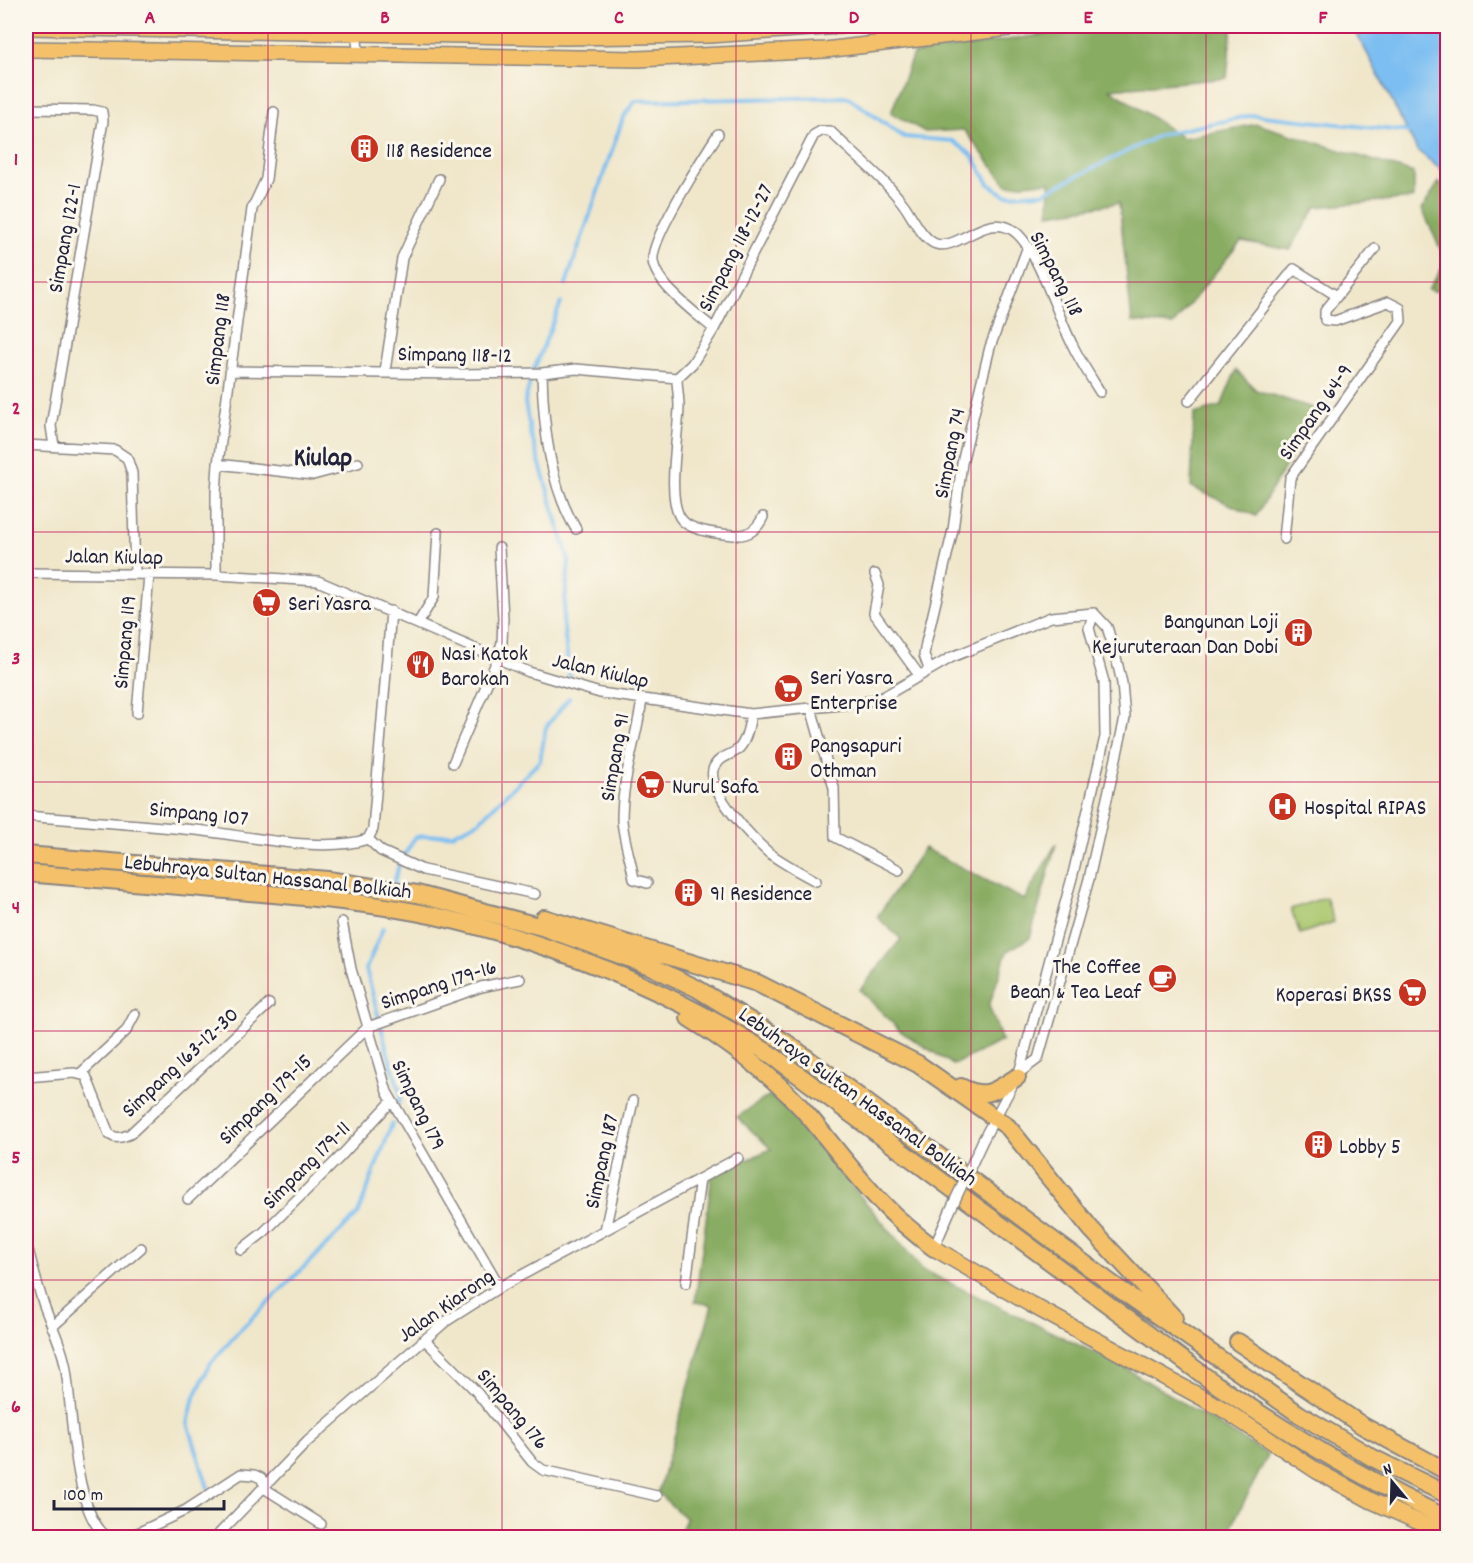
<svg xmlns="http://www.w3.org/2000/svg" width="1473" height="1563" font-family="Dekko,sans-serif">
  <style>
    .green { fill: #abc86f; stroke: #667555; stroke-width: 1.5 }
    .forest { fill: #88ac62; stroke: #55674e; stroke-width: 1.5 }
    .water { fill: #7bbef1; stroke: #4e7096; stroke-width: 1.5 }
    .lines { fill: none; stroke-linecap: round; stroke-linejoin: round }
    .stream { stroke: #7bbef1; stroke-width: 4 }
    .minor-casing { stroke: #898483; stroke-width: 12 }
    .primary-casing { stroke: #898483; stroke-width: 18 }
    .motorway-casing { stroke: #898483; stroke-width: 20 }
    .minor { stroke: #fff; stroke-width: 9 }
    .primary { stroke: #f4c16a; stroke-width: 15 }
    .motorway { stroke: #f4c16a; stroke-width: 16 }
    .minor-bridge-casing { stroke: #898483; stroke-width: 12; stroke-linecap: butt }
    .minor-bridge { stroke: #fff; stroke-width: 9 }
    .grid { fill: none; stroke: #c2185b; stroke-width: 1.5; stroke-opacity: 0.55 }
    .labels { text-anchor: middle; stroke-width: 6; stroke-linejoin: round; paint-order: stroke }
    .poi-label { font-size: 22px; fill: #22223b; stroke: #fbf7ec; text-anchor: start }
    .street-label { font-size: 22px; fill: #22223b; stroke: #fbf7ec }
    .quarter-label { font-size: 26px; font-weight: bold; fill: #22223b; stroke: #fbf7ec }
    .neatline { fill: none; stroke: #c2185b; stroke-width: 2 }
    .grid-label { font-size: 20px; text-anchor: middle; font-weight: bold; fill: #c2185b }
  </style>
  <rect width="100%" height="100%" fill="#fbf7ec"/>
  <filter id="ink" filterUnits="userSpaceOnUse"><feTurbulence type="fractalNoise" baseFrequency=".0167" numOctaves="2"/><feDisplacementMap in="SourceGraphic" scale="12" xChannelSelector="R" yChannelSelector="G"/><feConvolveMatrix kernelMatrix="1 2 1 2 8 2 1 2 1" color-interpolation-filters="sRGB"/></filter>
  <filter id="wash" filterUnits="userSpaceOnUse"><feTurbulence type="fractalNoise" baseFrequency=".008" numOctaves="4" result="noise"/><feDisplacementMap in="SourceGraphic" scale="24" xChannelSelector="R" yChannelSelector="G"/><feGaussianBlur stdDeviation="1.35" result="paint"/><feColorMatrix in="noise" values="0 0 0 0 0 0 0 0 0 0 0 0 0 0 0 0 0 1.4 0 .05"/><feComposite in="paint" operator="in"/></filter>
  <g filter="url(#wash)">
    <rect width="100%" height="100%" fill="#f0e7cb"/>
    <!-- green -->
    <path class="green" d="M1326 897 1334 922 1300 934 1291 909Z"/>
    <!-- forest -->
    <path class="forest" d="M1100 26H1232L1227 78 1110 89 1183 138 1257 124 1414 173V198L1316 207 1290 250 1241 241 1173 325 1132 322 1119 203 1049 214 1050 182 1007 185 964 130 925 132 891 113 913 54Z
      M1439 182 1447 193V293L1428 290 1446 262 1422 209Z
      M1236 370 1256 390 1319 410 1256 516 1191 487 1194 414 1221 406Z
      M1056 844 1030 938 1007 951 989 1006 1002 1041 953 1065 900 1031 860 990 901 939 877 917 924 848 1024 900Z
      M773 1093 923 1270 1122 1366 1268 1455 1226 1537H678L686 1519 658 1493 712 1305 695 1302 712 1175 771 1149 737 1117Z"/>
    <!-- water -->
    <path class="water" d="M1353 26H1447V175L1417 150Z"/>
    <g class="lines">
      <!-- stream -->
      <path class="stream" d="M566 284 623 118 635 101 848 97 904 137 953 141 972 155 989 184 1005 195 1043 193 1162 134 1253 115 1412 132
        M534 369 561 303
        M530 382 525 402 530 431 569 561 563 621 570 679
        M394 883 399 865 415 837 453 834 478 822 540 761 546 727 569 698
        M383 928 366 969 389 1057 401 1095 399 1103
        M208 1488 188 1423 193 1401 210 1364 238 1332 358 1214 392 1124"/>
    </g>
  </g>
  <g filter="url(#ink)">
    <g class="lines">
      <defs>
        <path id="minor" d="M355 26 359 56
          M26 109 93 110 102 112 103 121 51 426 54 446
          M714 329C697 314 656 285 653 261 650 239 704 156 718 134
          M232 371 461 374 542 373 576 369 677 378
          M385 371 402 258 439 179
          M542 373C543 422 550 487 576 529
          M677 378 692 364 714 329 814 135 821 131H830C854 155 884 178 904 205 912 216 923 240 936 244 958 251 987 211 1014 231 1037 247 1058 317 1072 344 1080 361 1090 376 1100 392
          M677 378C677 388 679 397 679 406 679 432 665 501 682 520 691 531 720 534 734 535 748 536 757 530 763 517
          M1189 401 1294 269 1337 296
          M26 445 115 450 127 458 132 473 135 574
          M218 464 313 475 358 463
          M1284 539 1290 478 1401 321 1400 308 1388 302 1335 321 1325 320V311L1375 249
          M26 573 216 575 318 581 529 672 600 693 751 714 861 703 883 697 952 657 1051 617 1094 613
          M875 574 879 585 874 613 919 675
          M216 575V493L218 464 252 209 266 179 274 112
          M418 623 434 597 438 533
          M929 669 924 655 926 643 953 530 962 463 990 347 1027 249
          M642 700C636 741 622 778 622 820 623 837 631 861 634 879L647 883
          M811 708 834 788 835 837 899 870
          M137 713 149 575
          M751 714C749 726 746 744 736 751 728 756 718 758 714 767 703 787 756 844 772 855 786 865 801 873 816 881
          M453 763 498 658 502 642 503 618 499 548
          M26 816C82 821 139 824 195 830 244 835 322 854 368 839L373 829 391 611
          M368 839 381 851 423 870 535 894
          M342 922 351 969 387 1092 500 1287
          M81 1073 126 1031 135 1014
          M1019 1073 1038 1059 1089 879 1125 718 1122 683 1115 653 1107 627 1094 613
          M26 1077 74 1073 86 1076 109 1134C116 1139 121 1138 130 1134L269 1004
          M983 1140 1019 1073 1073 874 1105 737 1104 682 1089 628 1094 613
          M188 1199 368 1027 481 987 520 979
          M605 1230 633 1101
          M26 1242C32 1264 37 1286 45 1308 52 1327 61 1344 65 1364 73 1405 72 1516 109 1538
          M934 1248 950 1211
          M241 1250 264 1232 341 1156 392 1101
          M686 1283 700 1179
          M52 1327 141 1248
          M424 1339 475 1390 532 1462 543 1470 657 1496
          M127 1538 186 1510 241 1474 254 1475 261 1478 267 1490 321 1524
          M215 1538 308 1441 445 1322 500 1287 738 1158"/>
        <path id="primary" d="M26 27 566 37 710 35 841 26
          M26 49 638 59 825 50 1026 26
          M934 1248 1030 1304 1223 1409 1317 1471 1372 1501 1448 1535"/>
        <path id="motorway" d="M26 855 328 880 417 894 542 927 650 966 696 988 785 1042 1112 1284 1299 1414 1373 1458 1448 1495
          M26 873C96 879 167 885 238 891 304 897 371 902 435 916 555 943 670 990 773 1056L1214 1383C1290 1435 1364 1479 1448 1519
          M544 918 757 983 918 1064 1008 1127 1091 1229 1174 1318
          M689 1018C734 1046 778 1079 812 1120 853 1170 880 1209 934 1248
          M961 1087C986 1100 995 1091 1017 1077
          M1238 1342 1363 1426 1448 1472"/>
      </defs>
      <!-- minor casing -->
      <use href="#minor" class="minor-casing"/>
      <!-- primary casing -->
      <use href="#primary" class="primary-casing"/>
      <!-- motorway casing -->
      <use href="#motorway" class="motorway-casing"/>
      <!-- minor -->
      <use href="#minor" class="minor"/>
      <!-- primary -->
      <use href="#primary" class="primary"/>
      <!-- motorway -->
      <use href="#motorway" class="motorway"/>
      <defs>
        <path id="minor-bridge" d="M950 1211 983 1140"/>
      </defs>
      <!-- minor-bridge casing -->
      <use href="#minor-bridge" class="minor-bridge-casing"/>
      <!-- minor-bridge -->
      <use href="#minor-bridge" class="minor-bridge"/>
    </g>
  </g>
  <!-- grid -->
  <path class="grid" d="M268 26V1538M502 26V1538M736 26V1538M971 26V1538M1206 26V1538M26 282H1448M26 532H1448M26 782H1448M26 1031H1448M26 1280H1448"/>
  <!-- icons -->
  <defs>
    <symbol id="building-disc" viewBox="-11 -11 22 22"><circle r="9.5" fill="#c8321e" stroke="#fbf7ec"/><path d="M-4-6H4V6H1V3H-1V6H-4ZM-2.5-4.3h1.7v1.8h-1.7ZM.8-4.3h1.7v1.8H.8ZM-2.5-1h1.7V.8h-1.7ZM.8-1h1.7V.8H.8Z" fill="#fff"/></symbol>
    <symbol id="supermarket-disc" viewBox="-11 -11 22 22"><circle r="9.5" fill="#c8321e" stroke="#fbf7ec"/><path d="M-6-5.5h2.5l.6 2H6L4.5 2H-2.5L-4.4-4H-6ZM-1.5 3.2a1.3 1.3 0 1 0 .1 0ZM3 3.2a1.3 1.3 0 1 0 .1 0Z" fill="#fff"/></symbol>
    <symbol id="restaurant-disc" viewBox="-11 -11 22 22"><circle r="9.5" fill="#c8321e" stroke="#fbf7ec"/><path d="M-5-6h1v4h1v-4h1v4h1v-4h1v5L-1.5 .5V6h-2V.5L-5-1ZM5-6V6H3V1.5H1.5Q1.5-4 5-6Z" fill="#fff"/></symbol>
    <symbol id="hospital-disc" viewBox="-11 -11 22 22"><circle r="9.5" fill="#c8321e" stroke="#fbf7ec"/><path d="M-5-5h3v3.5h4V-5h3V5h-3V1.5h-4V5h-3Z" fill="#fff"/></symbol>
    <symbol id="cafe-disc" viewBox="-11 -11 22 22"><circle r="9.5" fill="#c8321e" stroke="#fbf7ec"/><path d="M-5.5-4.5H6V0H3Q3 3.5 0 3.5H-2.5Q-5.5 3.5-5.5 0ZM3-3.2v2h1.7v-2ZM-6 4.5H4V6H-6Z" fill="#fff"/></symbol>
  </defs>
  <g fill-rule="evenodd">
    <use href="#building-disc" x="348" y="132" width="33" height="33"/>
    <use href="#supermarket-disc" x="250" y="586" width="33" height="33"/>
    <use href="#building-disc" x="1282" y="616" width="33" height="33"/>
    <use href="#restaurant-disc" x="404" y="648" width="33" height="33"/>
    <use href="#supermarket-disc" x="772" y="672" width="33" height="33"/>
    <use href="#building-disc" x="772" y="740" width="33" height="33"/>
    <use href="#supermarket-disc" x="634" y="768" width="33" height="33"/>
    <use href="#hospital-disc" x="1266" y="790" width="33" height="33"/>
    <use href="#building-disc" x="672" y="876" width="33" height="33"/>
    <use href="#cafe-disc" x="1146" y="962" width="33" height="33"/>
    <use href="#supermarket-disc" x="1396" y="976" width="33" height="33"/>
    <use href="#building-disc" x="1302" y="1128" width="33" height="33"/>
  </g>
  <g class="labels">
    <!-- poi labels -->
    <g class="poi-label">
      <text x="386" y="157">118 Residence</text>
      <text x="288" y="610">Seri Yasra</text>
      <text x="1278" y="628" text-anchor="end">Bangunan Loji<tspan x="1278" dy="25">Kejuruteraan Dan Dobi</tspan></text>
      <text x="441" y="660">Nasi Katok<tspan x="441" dy="25">Barokah</tspan></text>
      <text x="810" y="684">Seri Yasra<tspan x="810" dy="25">Enterprise</tspan></text>
      <text x="810" y="752">Pangsapuri<tspan x="810" dy="25">Othman</tspan></text>
      <text x="672" y="793">Nurul Safa</text>
      <text x="1304" y="814">Hospital RIPAS</text>
      <text x="710" y="900">91 Residence</text>
      <text x="1141" y="973" text-anchor="end">The Coffee<tspan x="1141" dy="25">Bean &amp; Tea Leaf</tspan></text>
      <text x="1392" y="1001" text-anchor="end">Koperasi BKSS</text>
      <text x="1339" y="1153">Lobby 5</text>
    </g>
    <!-- street labels -->
    <g class="street-label">
      <text transform="translate(63 238) rotate(-80)" y="8">Simpang 122-1</text>
      <text transform="translate(734 247) rotate(-63)" y="8">Simpang 118-12-27</text>
      <text transform="translate(1058 273) rotate(63)" y="8">Simpang 118</text>
      <text transform="translate(216 339) rotate(-83)" y="8">Simpang 118</text>
      <text transform="translate(455 353) rotate(1)" y="8">Simpang 118-12</text>
      <text transform="translate(1314 411) rotate(-55)" y="8">Simpang 64-9</text>
      <text transform="translate(948 453) rotate(-79)" y="8">Simpang 74</text>
      <text transform="translate(114 555) rotate(1)" y="8">Jalan Kiulap</text>
      <text transform="translate(123 642) rotate(-85)" y="8">Simpang 119</text>
      <text transform="translate(601 669) rotate(13)" y="8">Jalan Kiulap</text>
      <text transform="translate(613 757) rotate(-80)" y="8">Simpang 91</text>
      <text transform="translate(199 812) rotate(6)" y="8">Simpang 107</text>
      <text transform="translate(268 875) rotate(6)" y="8">Lebuhraya Sultan Hassanal Bolkiah</text>
      <text transform="translate(438 983) rotate(-18)" y="8">Simpang 179-16</text>
      <text transform="translate(179 1061) rotate(-43)" y="8">Simpang 163-12-30</text>
      <text transform="translate(859 1095) rotate(36)" y="8">Lebuhraya Sultan Hassanal Bolkiah</text>
      <text transform="translate(264 1098) rotate(-44)" y="8">Simpang 179-15</text>
      <text transform="translate(420 1104) rotate(64)" y="8">Simpang 179</text>
      <text transform="translate(600 1161) rotate(-78)" y="8">Simpang 187</text>
      <text transform="translate(305 1164) rotate(-45)" y="8">Simpang 179-11</text>
      <text transform="translate(445 1304) rotate(-35)" y="8">Jalan Kiarong</text>
      <text transform="translate(514 1408) rotate(50)" y="8">Simpang 176</text>
    </g>
    <!-- quarter labels -->
    <g class="quarter-label">
      <text x="323" y="465">Kiulap</text>
    </g>
  </g>
  <!-- margin -->
  <rect width="1473" height="1563" fill="none" stroke="#fbf7ec" stroke-width="66"/>
  <!-- north arrow -->
  <g transform="translate(1392 1482) rotate(341)" stroke="#fbf7ec" stroke-width="4.5" paint-order="stroke">
  <path d="M0-4.5L10 22L0 15L-10 22Z" fill="#22223b"/>
  <text y="-9" font-size="16" font-weight="bold" text-anchor="middle" fill="#22223b">N</text>
  </g>
  <!-- scale -->
  <path d="M54 1500v9h170v-9" fill="none" stroke="#22223b" stroke-width="3"/>
  <text x="63" y="1500" font-size="18" fill="#22223b" stroke="#fbf7ec" stroke-width="4.5" paint-order="stroke">100 m</text>
  <rect x="33" y="33" width="1407" height="1497" class="neatline"/>
  <g class="grid-label">
    <text x="150" y="23">A</text>
    <text x="385" y="23">B</text>
    <text x="619" y="23">C</text>
    <text x="854" y="23">D</text>
    <text x="1088" y="23">E</text>
    <text x="1323" y="23">F</text>
    <text x="16" y="165">1</text>
    <text x="16" y="414">2</text>
    <text x="16" y="664">3</text>
    <text x="16" y="913">4</text>
    <text x="16" y="1163">5</text>
    <text x="16" y="1412">6</text>
  </g>
</svg>
